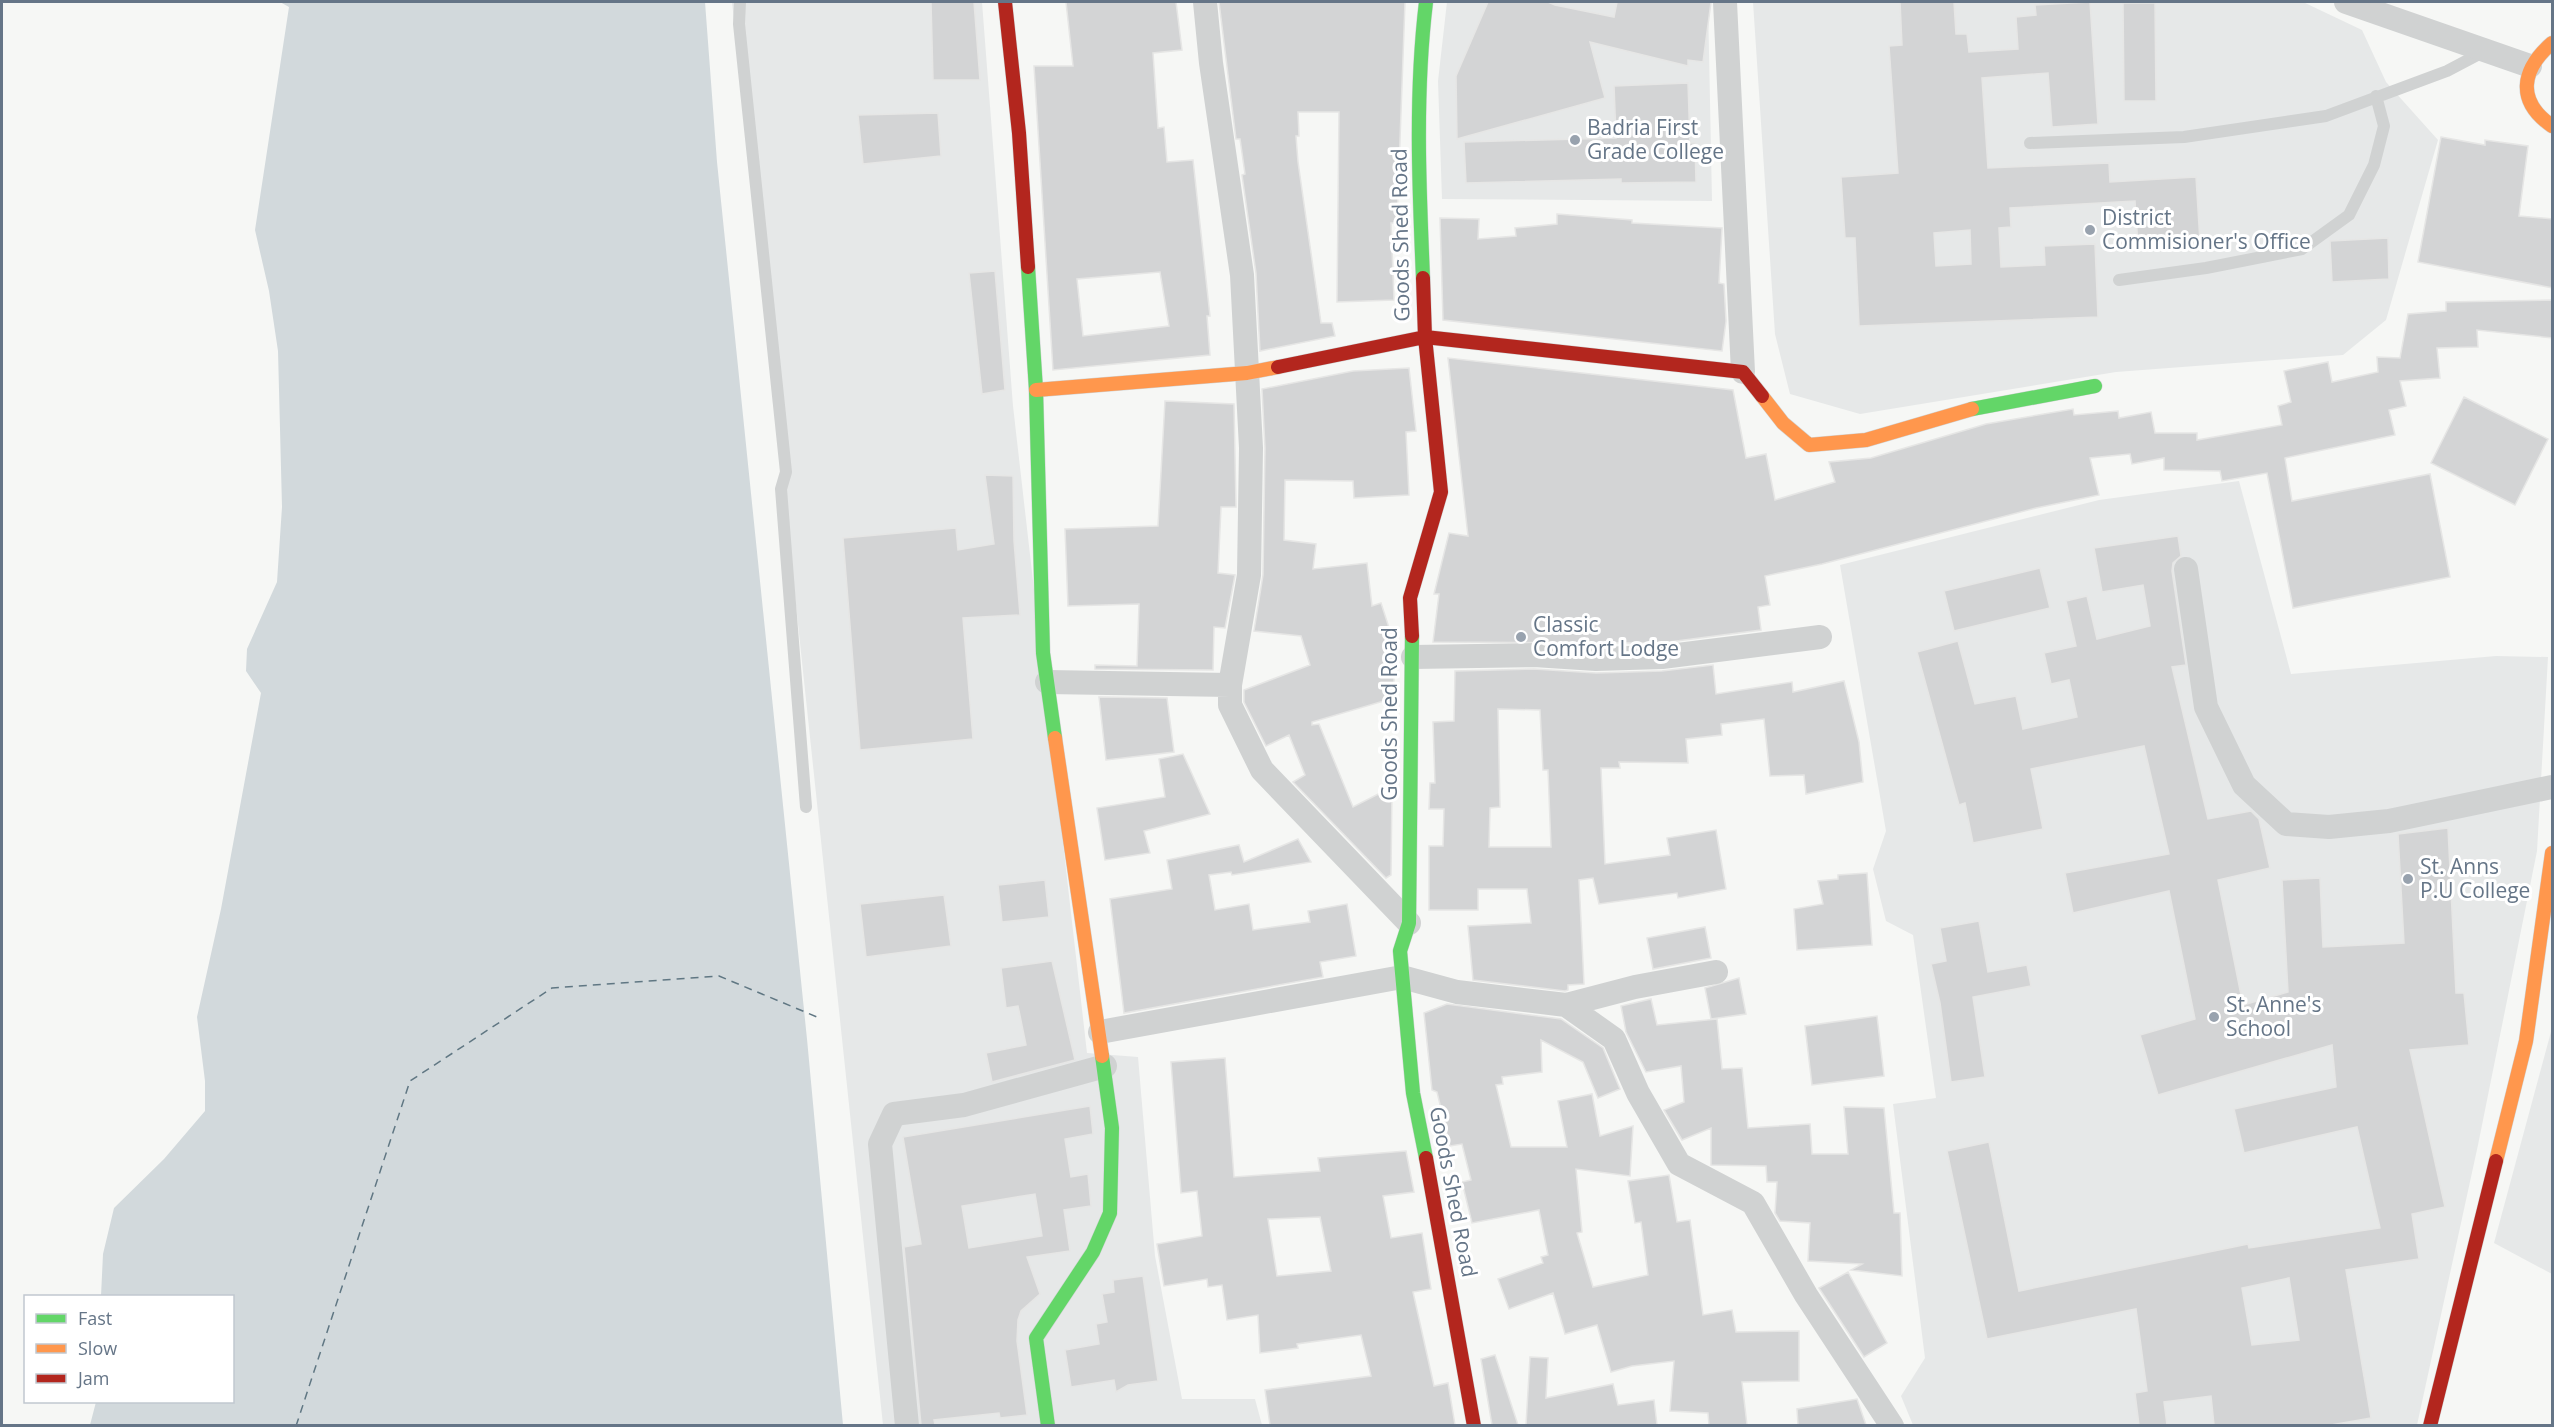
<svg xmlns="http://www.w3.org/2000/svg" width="2554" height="1427" font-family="'Open Sans',sans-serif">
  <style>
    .built { fill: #e6e8e8 }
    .water { fill: #d2d9dc }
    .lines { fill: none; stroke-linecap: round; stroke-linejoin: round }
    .ferry { stroke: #607783; stroke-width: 1.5; stroke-dasharray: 8 6; stroke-linecap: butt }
    .building { fill: #d3d4d5; stroke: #e6e6e5; stroke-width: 1.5; fill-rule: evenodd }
    .fast-casing { stroke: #d1d4d5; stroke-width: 15 }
    .slow-casing { stroke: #d1d4d5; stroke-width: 15 }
    .jam-casing { stroke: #d1d4d5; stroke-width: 15 }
    .lane { stroke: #d0d2d2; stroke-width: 12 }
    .street { stroke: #d0d2d2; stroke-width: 24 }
    .fast { stroke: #63d668; stroke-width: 14 }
    .slow { stroke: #ff974d; stroke-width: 14 }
    .jam { stroke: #b3261e; stroke-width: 14 }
    .poi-dot { fill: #98a2ae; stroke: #fff; stroke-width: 2 }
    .labels { text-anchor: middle; stroke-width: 6; stroke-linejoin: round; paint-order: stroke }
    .poi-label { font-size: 21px; fill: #657587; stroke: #fff; text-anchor: start }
    .street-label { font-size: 21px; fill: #657587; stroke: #fff }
  </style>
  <rect width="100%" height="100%" fill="#f6f7f5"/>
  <!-- built -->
  <path class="built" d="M732 2H982L1013 406 1087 1053 1138 1057 1155 1256 1182 1399H1255L1262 1425H883Z
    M1447 2H1708L1712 201 1442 199 1438 81Z
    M1753 2H2303L2362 30 2386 82 2438 140 2386 320 2343 355 2116 372 1860 414 1790 394 1775 334Z
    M2239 481 2291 674 2496 656 2548 657 2537 851 2478 1145 2417 1425H1913L1901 1396 1925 1358 1893 1104 1936 1098 1913 935 1886 921 1873 869 1886 831 1840 565 2099 500Z
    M2552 1028V1274L2494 1243Z"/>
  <!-- water -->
  <path class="water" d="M280 2H705L717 162 807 1039 843 1425H90L96 1402H232V1296H101L103 1254 114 1208 164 1159 205 1111V1081L197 1017 221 909 261 693 246 671 247 649 277 582 282 507 278 351 269 291 255 230 289 7Z"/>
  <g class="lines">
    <!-- ferry -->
    <path class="ferry" d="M296 1426 410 1081 552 988 719 976 817 1017"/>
  </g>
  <!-- building -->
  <path class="building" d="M931 2H974L980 80H933Z
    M1066 2H1176L1182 50 1153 53 1158 128 1164 127 1167 162 1193 160 1210 316H1207L1210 355 1053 370 1034 66H1073ZM1160 272 1169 326 1083 336 1077 279Z
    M1219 2H1405L1397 223H1391L1394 300 1337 302 1339 112H1298L1299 136H1296L1298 162 1321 323H1332L1335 336 1260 351 1256 273 1242 175 1245 174 1240 139H1236Z
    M1488 2H1548L1555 5 1614 17 1617 2H1711L1703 62 1688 60V66L1590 42 1605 98 1457 139 1456 76Z
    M1900 2H1954L1956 34H1967L1969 52 2018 49 2016 17 2036 15 2035 5 2090 2 2098 124 2052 127 2048 73 1982 78 1988 168 2109 163 2110 182 2196 177 2200 242 2138 246 2135 201 2010 208 2011 227 1999 228 2001 267 2045 265 2044 246 2095 244 2098 317 1859 326 1855 238H1845L1841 177 1898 173 1889 46 1902 45ZM1970 230 1971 264 1936 266 1934 233Z
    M2123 3H2155L2156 101H2124Z
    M1688 83 1690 143H1695L1696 182 1621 183V179L1466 183 1464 142 1616 138 1614 86Z
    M938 113 941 156 863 164 858 115Z
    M2441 137 2485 145V140L2528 146 2519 216 2553 219V288L2418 262Z
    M1557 214 1632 220V223L1722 228 1719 283 1724 284 1726 321 1722 351 1443 320 1440 218 1479 219 1478 239 1516 236 1515 228 1557 224Z
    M2388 238 2389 279 2332 282 2330 241Z
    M995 271 1005 390 982 394 969 273Z
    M2553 300V338L2477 330 2478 347 2437 348 2440 378 2400 381 2406 406 2389 410 2395 435 2285 458 2292 501 2430 474 2450 577 2293 608 2267 473 2222 481 2220 471 2164 470V458L2132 464 2130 454 2090 458 2099 495 2036 508 1822 564 1765 576 1770 605 1758 607 1761 630 1661 643 1433 642 1439 594H1434L1449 533 1468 536 1448 358 1733 390 1746 458 1766 454 1775 500 1835 482 1829 462 1871 458 1986 424 2073 409 2074 415 2118 411 2119 418 2151 412 2155 433H2197V440L2282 425 2278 406 2291 402 2284 371 2328 362 2332 382 2378 372 2377 357 2400 358 2408 314 2446 311V302Z
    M1409 368 1416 431 1406 432 1409 495 1354 498 1353 481 1285 480 1284 540 1316 544 1313 569 1367 563 1372 606 1381 603 1394 643V698L1312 722V725L1319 724 1353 807 1392 787 1391 875 1386 878 1293 782 1305 775 1289 735 1266 746 1244 702V690L1310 665 1301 636 1254 631 1263 575 1265 448 1262 389 1353 371Z
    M2464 397 2548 439 2515 505 2431 463Z
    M1165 401 1234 404 1236 507H1221L1218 573 1235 575 1225 628 1214 627 1213 670 1095 669V665L1137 666 1139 604 1068 606 1065 529 1158 526Z
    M985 475 1013 476 1014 541 1020 615 963 618 973 739 860 750 843 538 956 528 958 550 994 544Z
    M2178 536 2181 556 2173 563 2172 571 2186 665 2172 667 2208 819 2251 811 2259 819 2270 868 2218 880 2243 1005 2288 992 2282 880 2320 878 2323 947 2404 943 2398 834 2448 828 2456 993H2464L2469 1045 2410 1050 2445 1207 2412 1214 2419 1259 2346 1270 2371 1418 2331 1425H2214L2211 1396 2164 1402 2167 1425H2139L2135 1393 2147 1391 2136 1309 1987 1339 1947 1151 1989 1142 2019 1291 2248 1244 2249 1248 2380 1228 2357 1127 2244 1153 2234 1109 2336 1087 2332 1045 2158 1095 2140 1035 2195 1019 2169 891 2073 913 2065 873 2169 854 2144 746 2031 769 2043 829 1973 843 1965 803 1959 805 1917 652 1958 641 1975 704 2016 696 2023 729 2077 717 2069 680 2051 684 2044 653 2076 646 2066 601 2087 596 2097 639 2150 626 2143 585 2102 592 2094 548ZM2289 1278 2299 1340 2252 1345 2242 1288Z
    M2040 568 2050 608 1954 631 1944 591Z
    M1713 665 1716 694 1792 682 1793 692 1844 681 1859 742 1863 782 1806 794 1804 775 1770 776 1764 719 1721 724 1722 735 1686 739 1688 763 1619 762 1620 768H1601L1605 864 1670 855 1667 838 1716 830 1726 889 1678 898 1677 893 1599 904 1593 878 1579 880 1584 984 1568 985V990L1565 991 1473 980 1468 926 1531 923 1527 889H1478V910H1429V846H1443L1444 809H1429L1430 783H1435L1433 722 1454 721 1455 671 1534 669 1596 673 1662 671ZM1498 709 1540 710 1543 770H1548L1551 847H1489L1490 808 1500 807Z
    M1099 697 1167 698 1174 752 1106 760Z
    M1183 754 1210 814 1144 831 1150 853 1105 860 1097 808 1165 797 1159 759Z
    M1298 839 1311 862 1232 875 1231 872 1209 875 1215 910 1249 904 1253 930 1310 922 1308 911 1347 904 1356 956 1320 962 1323 977 1124 1013 1110 899 1172 889 1167 860 1239 845 1244 862Z
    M1867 873 1872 945 1797 950 1794 909 1823 904 1818 881 1838 879V875Z
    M1045 880 1049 917 1002 922 998 885Z
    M944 895 951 946 866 957 860 904Z
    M1979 921 1988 972 2027 965 2031 986 1973 997 1985 1077 1951 1082 1940 1003 1931 964 1946 961 1940 928Z
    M1705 927 1711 958 1653 969 1647 938Z
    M1052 961 1075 1060 992 1082 986 1053 1026 1045 1018 1006 1006 1008 1001 968Z
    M1739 978 1746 1014 1711 1019 1705 988Z
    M1651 999 1657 1025 1717 1019 1722 1069 1742 1068 1748 1128 1810 1124 1812 1154H1848L1844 1107 1884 1108 1894 1213H1900L1902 1276 1851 1270 1862 1264 1808 1261 1810 1223 1780 1221 1775 1213 1777 1182H1767L1766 1166 1711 1165V1128L1682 1140 1664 1110 1684 1102 1681 1066 1646 1072 1626 1032 1621 1006Z
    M1447 1004 1561 1019 1603 1048 1620 1089 1598 1098 1583 1062 1541 1040 1542 1072 1502 1077 1503 1084 1496 1085 1511 1147H1567L1558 1101 1592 1094 1600 1136 1633 1126 1630 1176 1576 1169 1582 1232 1577 1233 1593 1287 1648 1275 1641 1222 1635 1223 1628 1181 1669 1175 1677 1222 1690 1220 1703 1315 1732 1310 1736 1332 1799 1331V1381L1742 1382 1747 1425H1709L1708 1413 1670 1411 1674 1361 1632 1366 1611 1372 1597 1325 1565 1334 1553 1293 1509 1309 1498 1279 1543 1263 1541 1257 1548 1255 1539 1210 1472 1223 1462 1182 1471 1180 1462 1144 1450 1146 1437 1092 1432 1090 1424 1013Z
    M1877 1016 1884 1076 1812 1085 1805 1026Z
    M1225 1058 1234 1177 1320 1171 1318 1158 1406 1151 1414 1192 1383 1196 1391 1238 1422 1233 1431 1289 1413 1292 1434 1386 1448 1383 1455 1425H1270L1265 1390 1371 1376 1361 1335 1297 1344 1298 1348 1260 1353 1258 1315 1227 1320 1222 1285 1208 1287 1207 1279 1164 1286 1157 1244 1202 1236 1197 1191 1181 1193 1171 1062ZM1320 1217 1331 1271 1277 1276 1268 1219Z
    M1090 1106 1093 1134 1065 1139 1071 1177 1088 1174 1091 1206 1064 1210 1070 1251 1027 1257 1040 1294 1021 1311 1018 1320 1017 1341 1027 1415 1000 1418 999 1413 934 1420 935 1425H921L904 1247 921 1244 903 1137ZM1035 1194 1042 1236 969 1248 962 1206Z
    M1848 1272 1887 1343 1864 1357 1819 1288Z
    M1143 1276 1158 1381 1128 1385 1116 1392 1114 1380 1071 1387 1065 1350 1099 1344 1096 1324 1107 1322 1102 1294 1114 1292 1113 1280Z
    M1495 1355 1518 1425H1492L1481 1359Z
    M1530 1357 1548 1358 1546 1398 1613 1384 1618 1405 1654 1400 1657 1425H1526Z
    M1857 1399 1866 1425H1798L1797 1409Z"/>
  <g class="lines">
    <defs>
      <path id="fast" d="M1028 267 1036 390 1043 653 1055 738
        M1423 278C1419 186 1415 93 1426 2
        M1972 409 2095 386
        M1412 636 1409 923 1400 951 1413 1093 1426 1158
        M1048 1426 1036 1338 1093 1252 1110 1213 1112 1128 1102 1056"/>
      <path id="slow" d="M2552 43C2521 70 2516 101 2552 126
        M1036 390 1247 373 1278 367
        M1762 396 1783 423 1809 445 1866 440 1972 409
        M1055 738 1102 1056
        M2496 1161 2526 1041 2552 853"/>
      <path id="jam" d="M1005 2 1019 133 1028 267
        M1278 367 1425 337 1743 372 1762 396
        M1412 636 1410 598 1441 492 1425 337 1423 278
        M1426 1158 1474 1426
        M2430 1426 2496 1161"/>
    </defs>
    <!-- fast casing -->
    <use href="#fast" class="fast-casing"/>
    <!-- slow casing -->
    <use href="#slow" class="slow-casing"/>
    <!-- jam casing -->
    <use href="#jam" class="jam-casing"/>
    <!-- lane -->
    <path class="lane" d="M740 2 739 24 786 472 781 489 806 807
      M2030 143 2184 137 2326 116 2447 71 2485 51
      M2119 280 2206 268 2302 249 2349 215 2374 165 2384 126 2376 96"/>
    <!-- street -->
    <path class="street" d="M1205 2 1211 63 1242 275 1251 448 1249 575 1230 685V705L1262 770 1409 923
      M1725 2 1743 372
      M2346 2 2530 66
      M2186 569 2206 707 2244 785 2286 824 2329 827 2389 821 2552 787
      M1413 657 1534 655 1596 659 1662 657 1820 637
      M1047 682 1230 685
      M1566 1005 1635 987 1716 972
      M1100 1032 1402 977 1457 992 1566 1005 1614 1039 1638 1093 1679 1164 1753 1203 1806 1295 1892 1426
      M907 1426 880 1144 894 1114 964 1105 1105 1066"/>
    <!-- fast -->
    <use href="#fast" class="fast"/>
    <!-- slow -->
    <use href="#slow" class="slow"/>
    <!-- jam -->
    <use href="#jam" class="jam"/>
  </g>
  <!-- markers -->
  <g class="poi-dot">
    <circle cx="1575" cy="140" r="6"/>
    <circle cx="2090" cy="230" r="6"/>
    <circle cx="1521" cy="637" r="6"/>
    <circle cx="2408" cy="879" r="6"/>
    <circle cx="2214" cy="1017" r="6"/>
  </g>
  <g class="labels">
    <!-- poi labels -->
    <g class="poi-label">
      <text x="1587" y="135">Badria First<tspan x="1587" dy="24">Grade College</tspan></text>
      <text x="2102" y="225">District<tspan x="2102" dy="24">Commisioner's Office</tspan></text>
      <text x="1533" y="632">Classic<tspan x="1533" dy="24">Comfort Lodge</tspan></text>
      <text x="2420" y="874">St. Anns<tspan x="2420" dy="24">P.U College</tspan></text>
      <text x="2226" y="1012">St. Anne's<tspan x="2226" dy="24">School</tspan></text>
    </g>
    <!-- street labels -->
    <g class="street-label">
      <text transform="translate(1401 235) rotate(-91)" y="7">Goods Shed Road</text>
      <text transform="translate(1390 714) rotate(-90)" y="7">Goods Shed Road</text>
      <text transform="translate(1453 1192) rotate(79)" y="7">Goods Shed Road</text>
    </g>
  </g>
  <!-- border -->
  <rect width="2554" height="1427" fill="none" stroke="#657587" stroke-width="6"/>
  <!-- legend -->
  <rect x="24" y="1295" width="210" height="108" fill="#ffffff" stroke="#c1c8cf" stroke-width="1.5"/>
  <rect x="36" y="1314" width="30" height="9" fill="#63d668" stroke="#c1c8cf" stroke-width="1.5"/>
  <text x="78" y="1325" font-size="18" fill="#657587">Fast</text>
  <rect x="36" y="1344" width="30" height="9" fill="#ff974d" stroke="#c1c8cf" stroke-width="1.5"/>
  <text x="78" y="1355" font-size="18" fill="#657587">Slow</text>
  <rect x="36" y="1374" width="30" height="9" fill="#b3261e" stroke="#c1c8cf" stroke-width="1.5"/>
  <text x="78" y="1385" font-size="18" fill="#657587">Jam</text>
</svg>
